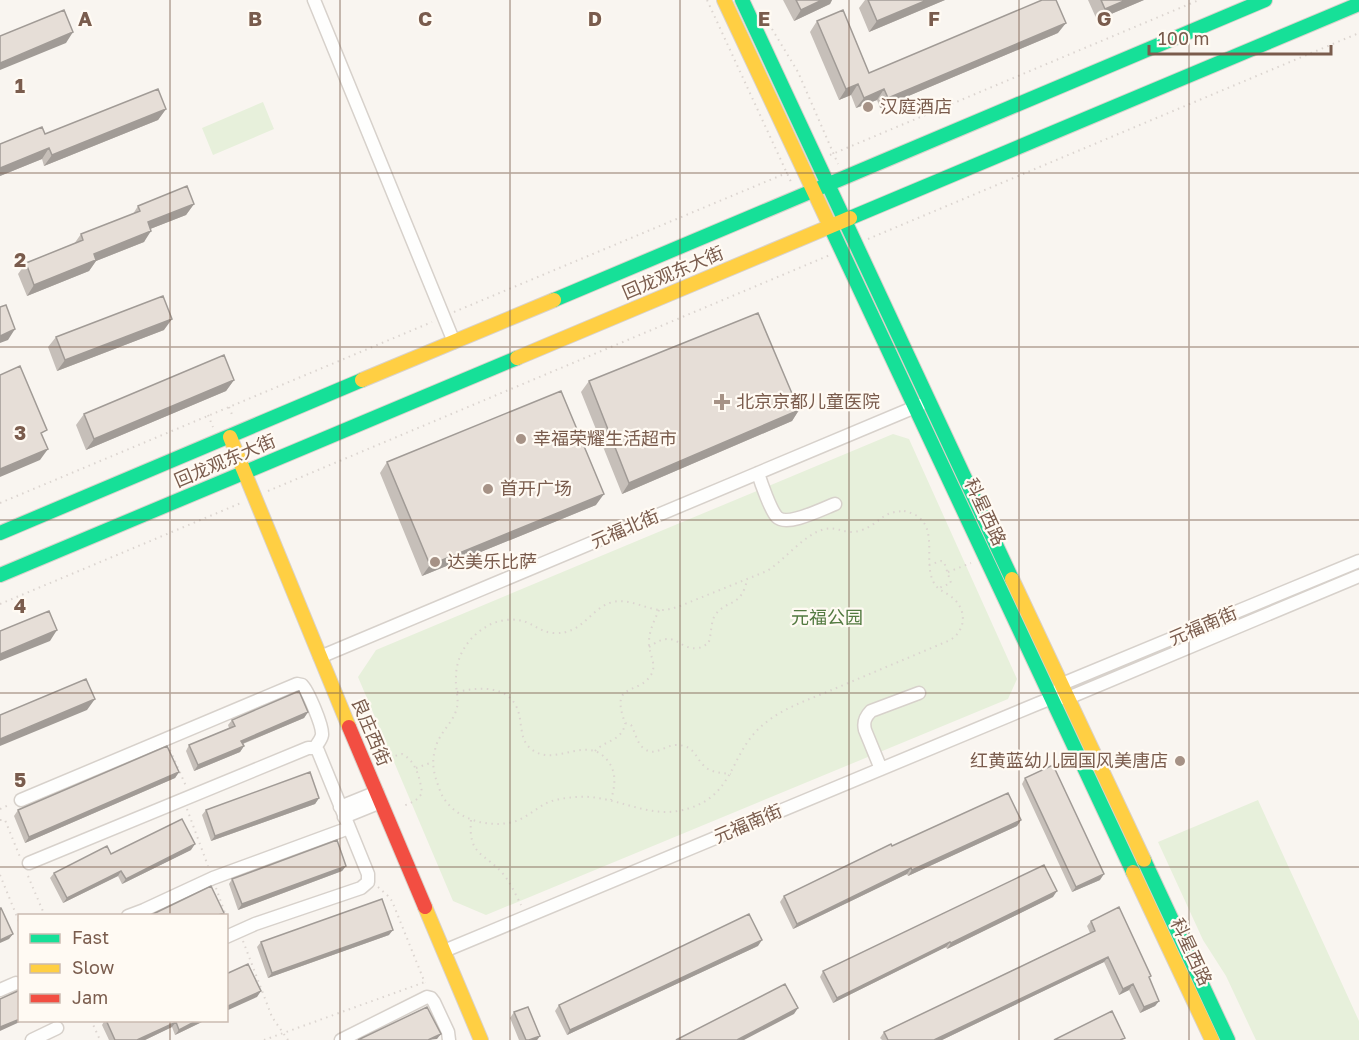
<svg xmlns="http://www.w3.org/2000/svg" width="1359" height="1040" font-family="'Golos Text','Noto Sans SC',sans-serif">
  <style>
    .green { fill: #e7f0db }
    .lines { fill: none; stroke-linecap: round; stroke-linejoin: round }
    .street-casing { stroke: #d7d1cb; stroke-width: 15 }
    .fast-casing { stroke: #d9d2cb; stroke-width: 16 }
    .slow-casing { stroke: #d9d2cb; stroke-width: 16 }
    .jam-casing { stroke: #d9d2cb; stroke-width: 16 }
    .path { stroke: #dcd5d0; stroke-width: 2; stroke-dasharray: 1.5 4.5; stroke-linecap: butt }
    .street { stroke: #fefefd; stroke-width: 12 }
    .fast { stroke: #16e098; stroke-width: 14 }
    .slow { stroke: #ffcf43; stroke-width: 14 }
    .jam { stroke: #f24e42; stroke-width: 14 }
    .wall { fill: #c6bfb9 }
    .shaded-wall { fill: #a19b96 }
    .building { fill: #e6ded7; stroke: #a19b96; stroke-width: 1.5 }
    .grid { fill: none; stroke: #7a5c4d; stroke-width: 1.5; stroke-opacity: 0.55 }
    .poi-dot { fill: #a69286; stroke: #fffaf3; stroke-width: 2 }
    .labels { text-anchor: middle; stroke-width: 4.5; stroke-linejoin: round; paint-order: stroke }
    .poi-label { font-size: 18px; fill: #7a5c4d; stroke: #fffaf3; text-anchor: start }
    .street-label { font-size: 18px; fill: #7a5c4d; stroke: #fffaf3 }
    .park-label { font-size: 18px; fill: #537a41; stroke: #fffaf3 }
    .grid-label { font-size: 20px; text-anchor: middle; font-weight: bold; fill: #7a5c4d; stroke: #fffaf3; stroke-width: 4.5; stroke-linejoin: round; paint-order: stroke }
  </style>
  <rect width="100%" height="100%" fill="#f9f5f0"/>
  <!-- green -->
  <path class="green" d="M263 102 274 129 213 155 202 128Z
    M893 434 909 439 1017 679 1008 699 486 915 453 901 358 677 376 650Z
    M1258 800 1359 1021V1040H1256L1226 976 1203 940 1158 842Z"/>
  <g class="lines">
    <defs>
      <path id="street" d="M314 0 454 342
        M758 473C761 483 771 511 777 517 787 527 822 509 835 504
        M320 657 920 405
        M1058 690 1062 684 1359 561
        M881 769 865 730C863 722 865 717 871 711L919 693
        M21 800 297 684 302 685C308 691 323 726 322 735 321 740 317 744 315 748
        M340 807 377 792
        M344 817 381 802
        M29 863 308 748H315L318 751 368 874V882L361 888 255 924 226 937
        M128 916 144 910 213 878 349 828
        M444 951 1037 704 1052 698H1068L1359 576
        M0 990 16 983
        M32 1040 57 1028
        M341 1040 427 997 431 998 434 1002 448 1032 449 1040"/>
      <path id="fast" d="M742 0 1012 579
        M850 218 1359 4
        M830 226 1133 872
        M554 300 1265 0
        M0 533 362 380
        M0 575 517 358
        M1144 860 1228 1040"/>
      <path id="slow" d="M724 0 830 226
        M517 358 850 218
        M362 380 554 300
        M230 437 349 727
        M1012 579 1144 860
        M1133 872 1212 1040
        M425 907 481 1040"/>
      <path id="jam" d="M349 727 425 907"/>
    </defs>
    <!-- street casing -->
    <use href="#street" class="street-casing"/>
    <!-- fast casing -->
    <use href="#fast" class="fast-casing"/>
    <!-- slow casing -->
    <use href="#slow" class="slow-casing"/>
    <!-- jam casing -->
    <use href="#jam" class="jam-casing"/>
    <!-- path -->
    <path class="path" d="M707 0 791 182
      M772 29 798 72 838 164
      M830 155 1199 0
      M868 239 1359 33
      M454 312 789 172
      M229 407 233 417
      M208 415 213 427
      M268 491 830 255
      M0 503 432 322
      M904 511C943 519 922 558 933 581 937 591 947 592 954 599 968 612 965 633 948 641 910 657 872 673 834 689 811 699 784 707 764 724 727 754 737 800 678 811 644 817 612 794 576 797 565 798 553 799 543 805 533 811 524 819 513 822 488 828 457 820 443 797 440 792 438 785 436 779 433 769 432 760 435 750 438 734 451 725 456 711 460 700 455 689 456 677 456 657 467 639 484 628 496 620 513 617 526 622 536 626 542 632 553 633 584 635 589 608 613 602 629 598 645 609 661 610 668 610 674 608 680 606L767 571C786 559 804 534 825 529 839 526 845 536 862 530 881 523 880 512 904 511Z
      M929 565 941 561 944 562 951 583 939 588
      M948 572 971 563
      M0 604 241 503
      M659 610C654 621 648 633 649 646 650 655 656 664 652 673 640 697 609 679 625 723L631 725C636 733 637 745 645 749 655 757 665 745 676 745 697 745 695 761 708 769 715 773 723 773 731 774
      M649 647C677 627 677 651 699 648 702 647 705 645 708 644 712 635 710 624 715 615 727 599 741 608 747 580
      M457 692C483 686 515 685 520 719 522 732 522 744 534 751 558 766 587 734 608 761 617 773 615 786 611 800
      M170 750 186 786
      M595 751C605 740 623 741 625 723
      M384 759 402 754C416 761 420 778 422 793 417 801 411 803 403 806
      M416 768 433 762
      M0 809 11 804
      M187 809 208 866
      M0 820H5L20 857
      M471 820C468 857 485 852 504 875 511 884 516 895 521 905
      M0 875 20 924
      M28 876 45 916
      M378 887 388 896 392 901 425 983
      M216 888 226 916
      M243 941 272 1017 288 1040
      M91 1020 100 1040
      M264 1040 425 982"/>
    <!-- street -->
    <use href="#street" class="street"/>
    <!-- fast -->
    <use href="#fast" class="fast"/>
    <!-- slow -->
    <use href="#slow" class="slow"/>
    <!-- jam -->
    <use href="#jam" class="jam"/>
  </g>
  <!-- wall -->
  <path class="wall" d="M783 0H832L830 4 794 21Z
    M865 0H945L869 32 859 8Z
    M1088 0H1144L1097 20Z
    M817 21 869 73 1058 33 880 108 877 100 856 108 851 95 839 100 810 32Z
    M166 109 158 120 44 166 42 159 0 176V144Z
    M194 204 186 215 150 229 144 242 96 261 89 271 27 296 18 274 26 263 74 244 81 234 133 214 138 206Z
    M164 330 57 371 48 347 56 337Z
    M234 380 226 391 86 450 76 425 84 414Z
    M589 381 799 410 792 421 622 494 581 392Z
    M387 462 596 505 422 576 380 473Z
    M308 712 304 718 243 744 244 746 240 752 194 771 186 751 189 745 229 728 228 725 232 720Z
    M179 772 175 778 25 843 14 816 18 810Z
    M1025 778 1100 880 1072 892 1022 784Z
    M319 798 315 804 211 841 202 815 206 810Z
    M1021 820 1017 826 908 876 907 874 793 929 780 902 784 896 892 846Z
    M191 850 122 884 118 876 63 903 50 878 54 873 111 854Z
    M346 866 342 871 238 910 229 884 232 879Z
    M1053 897 947 949 946 947 833 1003 820 977 823 971Z
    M1091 921 1149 979 1159 1001 1155 1006 1140 1013 1129 990 1119 995 1104 962 942 1040H882L880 1038 884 1032 1090 933 1087 926Z
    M389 935 268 978 257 947 261 942Z
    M758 946 567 1035 555 1011 559 1005Z
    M514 1012 540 1036 537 1040H519L510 1018Z
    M105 1020H206L175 1035 172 1027 145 1040H109L102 1025Z"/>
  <!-- shaded-wall -->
  <path class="shaded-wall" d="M822 0H832L830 4 794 21 801 10Z
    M927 0H945L869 32 877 21Z
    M1126 0H1144L1097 20 1105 9Z
    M1066 23 1058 33 880 108 888 98Z
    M73 32 66 43 0 70V63Z
    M858 84 851 95 839 100 846 89Z
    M884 89 877 100 856 108 864 98Z
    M166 109 158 120 44 166 52 155Z
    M49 148 42 159 0 176V168Z
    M194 204 186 215 140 233 148 222Z
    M151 231 144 242 96 261 89 271 27 296 34 285 94 254Z
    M172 319 164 330 57 371 65 360Z
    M15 329 8 340 0 343V336Z
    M234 380 226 391 86 450 94 439Z
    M799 410 792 421 622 494 629 483Z
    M48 449 40 460 0 477V469Z
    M604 494 596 505 422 576 430 565Z
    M57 630 50 641 0 661V654Z
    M95 699 87 710 0 746V739Z
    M308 712 304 718 237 746 241 741Z
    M244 746 240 752 194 771 198 765Z
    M179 772 175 778 25 843 29 837Z
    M319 798 315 804 211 841 215 836Z
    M1021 820 1017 826 908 876 912 870Z
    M195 844 191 850 122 884 126 879Z
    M346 866 342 871 238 910 242 904Z
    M911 868 907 874 793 929 797 924Z
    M121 871 118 876 63 903 67 898Z
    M1104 874 1100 880 1072 892 1076 887Z
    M1057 891 1053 897 947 949 951 943Z
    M393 930 389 935 268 978 272 973Z
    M13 934 9 939 0 943V940Z
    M762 940 758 946 567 1035 570 1030Z
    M950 942 946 947 833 1003 837 998Z
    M1108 957 1104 962 942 1040H934Z
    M1133 984 1129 990 1119 995 1123 989Z
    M261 991 257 997 226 1011V1007Z
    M1159 1001 1155 1006 1140 1013 1144 1007Z
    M798 1008 794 1014 744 1040H737Z
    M20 1019V1020H24L0 1031V1027Z
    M198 1020H206L175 1035 179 1030Z
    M176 1022 172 1027 145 1040H137Z
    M441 1034 437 1039 428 1040Z
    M540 1036 537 1040H529Z"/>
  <!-- building -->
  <path class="building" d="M796 0H822L801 10Z
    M868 0H927L877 21Z
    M1042 0H1056L1066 23 888 98 884 89 864 98 858 84 846 89 817 21 843 10 869 73Z
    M1101 0H1126L1105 9Z
    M64 10 73 32 0 63V36Z
    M158 89 166 109 52 155 49 148 0 168V144L42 127 45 134Z
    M187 186 194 204 148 222 151 231 94 254 96 260 34 285 26 263 83 240 81 234 140 211 138 206Z
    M163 296 172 319 65 360 56 337Z
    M6 305 15 329 0 336V307Z
    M758 313 799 410 629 483 589 381Z
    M224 355 234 380 94 439 84 414Z
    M20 366 47 430 41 433 48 449 0 469V375Z
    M561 391 604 494 430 565 387 462Z
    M49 611 57 630 0 654V631Z
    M86 679 95 699 0 739V715Z
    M299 691 308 712 241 741 244 746 198 765 189 745 235 726 232 720Z
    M167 746 179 772 29 837 18 810Z
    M1053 765 1104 874 1076 887 1025 778Z
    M310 772 319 798 215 836 206 810Z
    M1008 793 1021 820 912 870 911 868 797 924 784 896 891 844 892 846Z
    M182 819 195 844 126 879 121 871 67 898 54 873 107 846 111 854Z
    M337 840 346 866 242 904 232 879Z
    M1044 865 1057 891 951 943 950 942 837 998 823 971Z
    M211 886 224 913 218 915H151Z
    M382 899 393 930 272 973 261 942Z
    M1119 907 1151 976 1149 977 1159 1001 1144 1007 1133 984 1123 989 1108 957 934 1040H888L884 1032 1095 931 1091 921Z
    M0 908H1L13 934 0 940Z
    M749 914 762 940 570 1030 559 1005Z
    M248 964 261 991 226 1007V974Z
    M785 984 798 1008 737 1040H676Z
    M20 990V1019L0 1027V999Z
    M427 1007 441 1034 428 1040H358Z
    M528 1007 540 1036 529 1040H526L514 1012Z
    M1112 1011 1125 1038 1120 1040H1054Z
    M106 1020H198L179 1030 176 1022 137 1040H115Z"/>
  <!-- grid -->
  <path class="grid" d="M170 0V916M340 0V1040M510 0V1040M680 0V1040M849 0V1040M1019 0V1040M1189 0V1040M0 173H1359M0 347H1359M0 520H1359M0 693H1359M0 867H1359M170 1020V1040"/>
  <!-- markers -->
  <g class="poi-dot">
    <circle cx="868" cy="107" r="6"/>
    <path d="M719 393h6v6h6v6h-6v6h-6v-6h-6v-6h6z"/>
    <circle cx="521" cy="439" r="6"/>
    <circle cx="488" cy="489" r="6"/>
    <circle cx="435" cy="562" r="6"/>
    <circle cx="1180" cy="761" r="6"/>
  </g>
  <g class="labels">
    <!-- poi labels -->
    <g class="poi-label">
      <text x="880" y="113">汉庭酒店</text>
      <text x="736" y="408">北京京都儿童医院</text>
      <text x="533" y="445">幸福荣耀生活超市</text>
      <text x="500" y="495">首开广场</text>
      <text x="447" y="568">达美乐比萨</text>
      <text x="1168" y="767" text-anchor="end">红黄蓝幼儿园国风美唐店</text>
    </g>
    <!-- street labels -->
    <g class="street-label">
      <text transform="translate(673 273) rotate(-23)" y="6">回龙观东大街</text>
      <text transform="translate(225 461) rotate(-23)" y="6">回龙观东大街</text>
      <text transform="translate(985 512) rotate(65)" y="6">科星西路</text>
      <text transform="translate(625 529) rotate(-23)" y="6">元福北街</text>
      <text transform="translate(1203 626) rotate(-23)" y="6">元福南街</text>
      <text transform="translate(371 732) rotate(67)" y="6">良庄西街</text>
      <text transform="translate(748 824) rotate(-23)" y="6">元福南街</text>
      <text transform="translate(1191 952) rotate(65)" y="6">科星西路</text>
    </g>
    <!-- park labels -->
    <g class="park-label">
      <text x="827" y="624">元福公园</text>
    </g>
  </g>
  <g class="grid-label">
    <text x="85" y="26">A</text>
    <text x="255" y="26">B</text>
    <text x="425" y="26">C</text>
    <text x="595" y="26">D</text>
    <text x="764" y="26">E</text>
    <text x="934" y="26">F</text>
    <text x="1104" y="26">G</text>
    <text x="20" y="93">1</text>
    <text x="20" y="267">2</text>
    <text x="20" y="440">3</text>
    <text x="20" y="613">4</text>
    <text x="20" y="787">5</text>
  </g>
  <!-- legend -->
  <rect x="18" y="914" width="210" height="108" fill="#fffaf3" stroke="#cabbb1" stroke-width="1.5"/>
  <rect x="30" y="934" width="30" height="9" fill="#16e098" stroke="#cabbb1" stroke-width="1.5"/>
  <text x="72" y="944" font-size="18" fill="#7a5c4d">Fast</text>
  <rect x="30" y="964" width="30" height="9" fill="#ffcf43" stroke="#cabbb1" stroke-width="1.5"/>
  <text x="72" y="974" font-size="18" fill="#7a5c4d">Slow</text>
  <rect x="30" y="994" width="30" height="9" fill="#f24e42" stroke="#cabbb1" stroke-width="1.5"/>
  <text x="72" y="1004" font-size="18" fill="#7a5c4d">Jam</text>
  <!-- scale -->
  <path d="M1149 45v9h182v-9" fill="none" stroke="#7a5c4d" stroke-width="3"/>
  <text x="1158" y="45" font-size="18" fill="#7a5c4d" stroke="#fffaf3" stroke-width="4.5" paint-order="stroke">100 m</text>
</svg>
